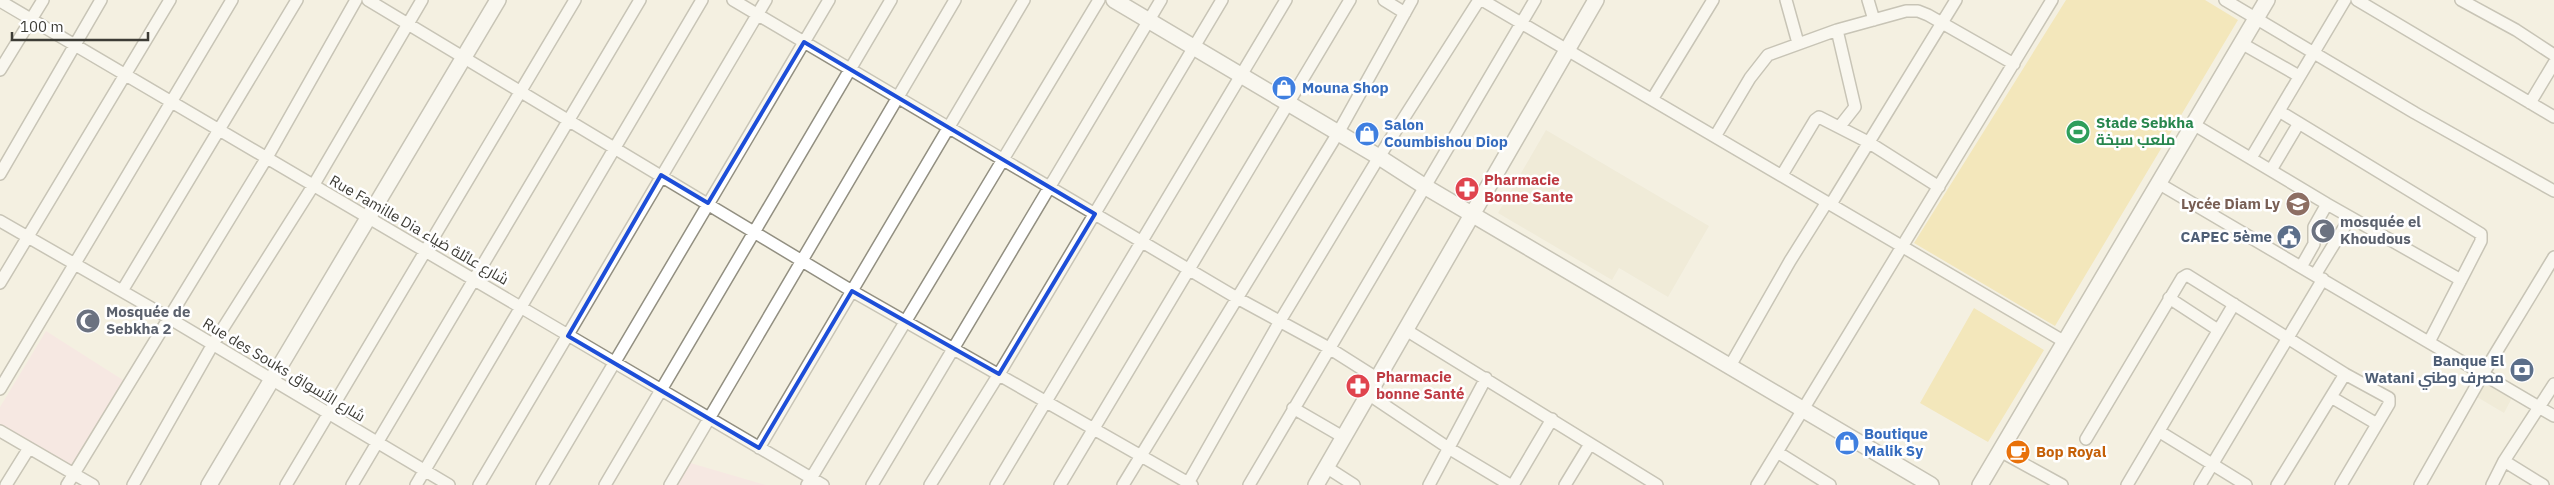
<svg xmlns="http://www.w3.org/2000/svg" width="2554" height="485" font-family="'IBM Plex Sans',Cairo,sans-serif">
  <style>
    .built { fill: #eae4cd }
    .education { fill: #f9dee2 }
    .green { fill: #f1db8c }
    .lines { fill: none; stroke-linecap: round; stroke-linejoin: round }
    .street-casing { stroke: #928f81; stroke-width: 14 }
    .secondary-casing { stroke: #928f81; stroke-width: 18 }
    .street { stroke: #fff; stroke-width: 11 }
    .secondary { stroke: #fff; stroke-width: 15 }
    .marked { fill: none; stroke: #1d4ed8; stroke-width: 4; stroke-linejoin: round }
    .labels { text-anchor: middle; stroke-width: 5; stroke-linejoin: round; paint-order: stroke }
    .shop-label { font-size: 15px; font-weight: bold; fill: #366cbe; stroke: #fff; text-anchor: start }
    .leisure-label { font-size: 15px; font-weight: bold; fill: #27864d; stroke: #fff; text-anchor: start }
    .health-label { font-size: 15px; font-weight: bold; fill: #be3a42; stroke: #fff; text-anchor: start }
    .education-label { font-size: 15px; font-weight: bold; fill: #785e54; stroke: #fff; text-anchor: end }
    .worship-label { font-size: 15px; font-weight: bold; fill: #5b616d; stroke: #fff; text-anchor: start }
    .street-label { font-size: 15px; fill: #3d3c36; stroke: #fff }
    .service-label { font-size: 15px; font-weight: bold; fill: #4e5e75; stroke: #fff; text-anchor: end }
    .food-label { font-size: 15px; font-weight: bold; fill: #c56008; stroke: #fff; text-anchor: start }
  </style>
  <rect width="100%" height="100%" fill="#f4f0e1"/>
  <!-- built -->
  <path class="built" d="M1546 130 1709 226 1668 297 1619 268 1612 280 1498 213Z
    M2486 381 2513 396 2504 413 2477 397Z"/>
  <!-- education -->
  <path class="education" d="M46 331 123 380 72 466 0 425V407Z
    M687 462 766 485H673Z"/>
  <!-- green -->
  <path class="green" d="M2066 0H2205L2238 20 2055 326 1914 243Z
    M1974 308 2044 350 1988 442 1920 403Z"/>
  <g class="lines">
    <defs>
      <path id="street" d="M368 0 852 291 1192 485
        M733 0 1237 298 1329 348 1378 379
        M1384 0 1405 13
        M1482 0 2065 342
        M1786 0 1798 43
        M1868 0 1874 20
        M2225 0 2415 113 2554 191
        M2357 0 2554 117
        M2461 0 2516 30 2554 55
        M0 1 823 485
        M1837 30 1855 107 1840 126
        M2241 43 2299 76
        M0 70 43 0
        M1653 98 1713 0
        M2530 103 2554 63
        M2279 111 2481 234V241L2429 342
        M2193 124 2327 204 2461 280
        M1716 135 1750 78 1768 55 1837 30 1906 11H1918L1928 15 2014 64
        M2251 158 2345 0
        M2271 170 2299 123
        M0 174 101 0
        M1782 175 1815 120 1819 117 1868 142 1939 187
        M2158 183 2554 416
        M1831 204 1956 0
        M0 221 167 317 449 485
        M2301 267 2314 244V227L2327 204
        M2315 275 2350 218
        M0 283 170 0
        M122 291 297 0
        M2169 298 2218 330
        M1406 330 1657 485
        M1730 366 1790 261 1827 202
        M0 389 232 0
        M1368 394 1450 449 1510 485
        M2331 397 2377 424
        M1293 408 1343 437
        M0 431 93 485
        M2160 432 2246 485
        M2086 439 2182 278 2187 275 2345 374 2389 398V404L2341 485
        M759 448 1024 0
        M2000 451 2062 485
        M1777 452 1830 485
        M2504 461 2543 485
        M1326 467 1354 485
        M6 485 29 448
        M67 485 266 159 356 0
        M133 485 213 344 313 186 422 0
        M286 485 575 0
        M352 485 640 0
        M416 485 702 0
        M479 485 766 0
        M542 485 829 0
        M605 485 891 0
        M670 485 955 0
        M807 485 1099 0
        M872 485 1161 0
        M930 485 999 374 1222 0
        M996 485 1286 0
        M1060 485 1350 0
        M1123 485 1338 133 1412 0
        M1187 485 1280 321 1379 157 1479 0
        M1249 485 1535 0
        M1429 485 1486 378
        M1513 485 1552 419
        M1565 485 1590 444
        M1757 485 2052 0
        M2127 485 2234 304
        M2200 485 2323 279
        M2277 485 2345 374
        M2420 485 2483 374 2554 257
        M2492 485 2504 461 2554 384"/>
      <path id="secondary" d="M1114 0 1379 157 1424 186 1931 485
        M209 485 498 0
        M1316 485 1596 0
        M1980 485 2267 0"/>
    </defs>
    <!-- street casing -->
    <use href="#street" class="street-casing"/>
    <!-- secondary casing -->
    <use href="#secondary" class="secondary-casing"/>
    <!-- street -->
    <use href="#street" class="street"/>
    <!-- secondary -->
    <use href="#secondary" class="secondary"/>
  </g>
  <!-- marked area -->
  <path d="M0 0H2554V485H0ZM804 42 1095 214 999 374 852 291 759 448 568 336 661 175 708 203Z" fill="#f4f0e1" fill-opacity=".55" fill-rule="evenodd"/>
  <path class="marked" d="M804 42 1095 214 999 374 852 291 759 448 568 336 661 175 708 203Z"/>
  <!-- icons -->
  <defs>
    <symbol id="shop-disc" viewBox="-11 -11 22 22"><circle r="9.5" fill="#3f7fe0" stroke="#fff"/><path d="M-5-2.5h2.3a2.7 3.5 0 0 1 5.4 0H5L5.5 6h-11ZM-1.5-2.5h3a1.5 2.3 0 0 0-3 0Z" fill="#fff"/></symbol>
    <symbol id="stadium-disc" viewBox="-11 -11 22 22"><circle r="9.5" fill="#2e9e5b" stroke="#fff"/><path d="M0-5a6.5 5 0 1 0 0 10a6.5 5 0 1 0 0-10ZM-3.5-1.8h7v3.6h-7Z" fill="#fff"/></symbol>
    <symbol id="pharmacy-disc" viewBox="-11 -11 22 22"><circle r="9.5" fill="#e0444e" stroke="#fff"/><path d="M-2-6h4v4h4v4h-4v4h-4v-4h-4v-4h4Z" fill="#fff"/></symbol>
    <symbol id="school-disc" viewBox="-11 -11 22 22"><circle r="9.5" fill="#8d6e63" stroke="#fff"/><path d="M0-5L7-2L0 1L-7-2ZM-4 1L0 2.5L4 1V4Q0 6-4 4Z" fill="#fff"/></symbol>
    <symbol id="mosque-disc" viewBox="-11 -11 22 22"><circle r="9.5" fill="#6b7280" stroke="#fff"/><path d="M3.5-4.9A6 6 0 1 0 3.5 4.9A5 5 0 1 1 3.5-4.9Z" fill="#fff"/></symbol>
    <symbol id="civic-disc" viewBox="-11 -11 22 22"><circle r="9.5" fill="#5c6f8a" stroke="#fff"/><path d="M-.6-6.5H3V-4.5H.6V-3L4-1V1h2V6H-6V1h2V-1L-.6-3ZM-1.2 2.5V6h2.4V2.5Z" fill="#fff"/></symbol>
    <symbol id="bank-disc" viewBox="-11 -11 22 22"><circle r="9.5" fill="#5c6f8a" stroke="#fff"/><path d="M-6-4H6V4H-6ZM0-2.3a2.3 2.3 0 1 0 0 4.6a2.3 2.3 0 1 0 0-4.6Z" fill="#fff"/></symbol>
    <symbol id="cafe-disc" viewBox="-11 -11 22 22"><circle r="9.5" fill="#e8710a" stroke="#fff"/><path d="M-5.5-4.5H6V0H3Q3 3.5 0 3.5H-2.5Q-5.5 3.5-5.5 0ZM3-3.2v2h1.7v-2ZM-6 4.5H4V6H-6Z" fill="#fff"/></symbol>
  </defs>
  <g fill-rule="evenodd">
    <use href="#shop-disc" x="1270" y="74" width="28" height="28"/>
    <use href="#stadium-disc" x="2064" y="118" width="28" height="28"/>
    <use href="#shop-disc" x="1353" y="120" width="28" height="28"/>
    <use href="#pharmacy-disc" x="1453" y="175" width="28" height="28"/>
    <use href="#school-disc" x="2284" y="190" width="28" height="28"/>
    <use href="#mosque-disc" x="2309" y="217" width="28" height="28"/>
    <use href="#civic-disc" x="2275" y="223" width="28" height="28"/>
    <use href="#mosque-disc" x="74" y="307" width="28" height="28"/>
    <use href="#bank-disc" x="2508" y="356" width="28" height="28"/>
    <use href="#pharmacy-disc" x="1344" y="372" width="28" height="28"/>
    <use href="#shop-disc" x="1833" y="429" width="28" height="28"/>
    <use href="#cafe-disc" x="2004" y="438" width="28" height="28"/>
  </g>
  <g class="labels">
    <!-- shop labels -->
    <g class="shop-label">
      <text x="1302" y="93">Mouna Shop</text>
      <text x="1384" y="130">Salon<tspan x="1384" dy="17">Coumbishou Diop</tspan></text>
      <text x="1864" y="439">Boutique<tspan x="1864" dy="17">Malik Sy</tspan></text>
    </g>
    <!-- leisure labels -->
    <g class="leisure-label">
      <text x="2096" y="128">Stade Sebkha<tspan x="2096" dy="17">ملعب سبخة</tspan></text>
    </g>
    <!-- health labels -->
    <g class="health-label">
      <text x="1484" y="185">Pharmacie<tspan x="1484" dy="17">Bonne Sante</tspan></text>
      <text x="1376" y="382">Pharmacie<tspan x="1376" dy="17">bonne Santé</tspan></text>
    </g>
    <!-- education labels -->
    <g class="education-label">
      <text x="2280" y="209">Lycée Diam Ly</text>
    </g>
    <!-- worship labels -->
    <g class="worship-label">
      <text x="2340" y="227">mosquée el<tspan x="2340" dy="17">Khoudous</tspan></text>
      <text x="106" y="317">Mosquée de<tspan x="106" dy="17">Sebkha 2</tspan></text>
    </g>
    <!-- street labels -->
    <g class="street-label">
      <text transform="translate(419 230) rotate(30)" y="5">Rue Famille Dia شارع عائلة ضياء</text>
      <text transform="translate(284 370) rotate(31)" y="5">Rue des Souks شارع الأسواق</text>
    </g>
    <!-- service labels -->
    <g class="service-label">
      <text x="2272" y="242">CAPEC 5ème</text>
      <text x="2504" y="366">Banque El<tspan x="2504" dy="17">Watani مصرف وطني</tspan></text>
    </g>
    <!-- food labels -->
    <g class="food-label">
      <text x="2036" y="457">Bop Royal</text>
    </g>
  </g>
  <!-- scale -->
  <path d="M12 32v8h136v-8" fill="none" stroke="#3d3c36" stroke-width="2.5"/>
  <text x="20" y="32" font-size="15" fill="#3d3c36" stroke="#ffffff" stroke-width="4" paint-order="stroke">100 m</text>
</svg>
